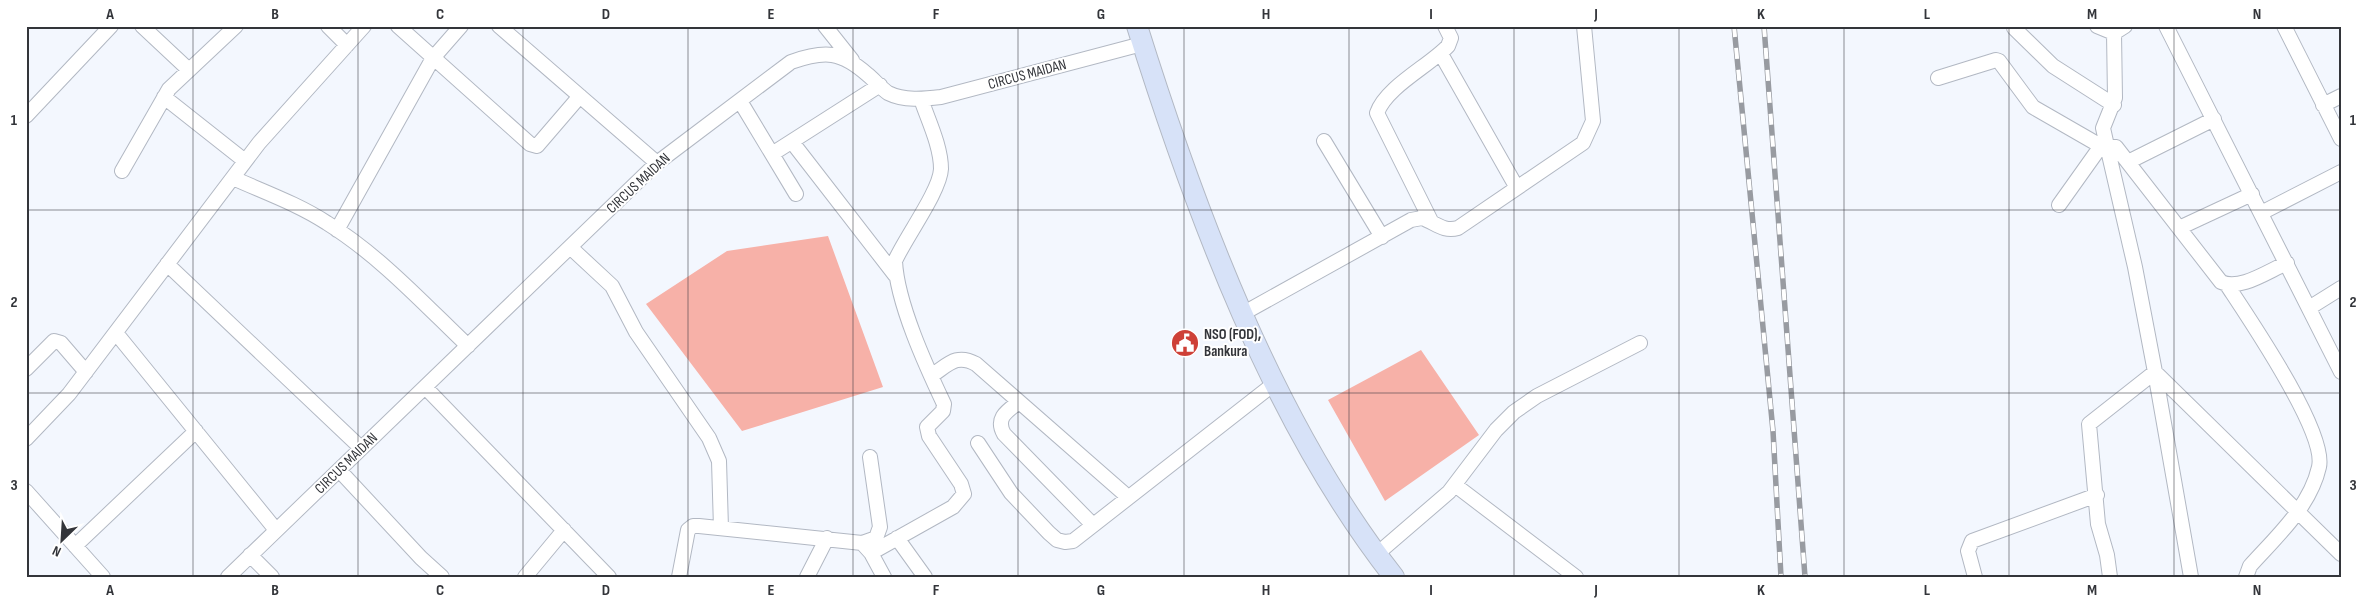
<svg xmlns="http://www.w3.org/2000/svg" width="2367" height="603" font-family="'Sofia Sans Condensed',sans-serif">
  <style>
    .water { fill: #f7b1a8 }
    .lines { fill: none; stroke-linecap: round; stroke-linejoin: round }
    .street-casing { stroke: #b2b8c3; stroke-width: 16 }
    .secondary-casing { stroke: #b2b8c3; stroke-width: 22 }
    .street { stroke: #fff; stroke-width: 14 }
    .secondary { stroke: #d7e2f8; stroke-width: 20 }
    .rail-casing { stroke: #989ba1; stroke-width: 5.5 }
    .rail { stroke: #fff; stroke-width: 4; stroke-dasharray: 11; stroke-linecap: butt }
    .grid { fill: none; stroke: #33353a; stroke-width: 1; stroke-opacity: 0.55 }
    .labels { text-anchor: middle; stroke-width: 4; stroke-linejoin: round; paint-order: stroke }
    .street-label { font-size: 15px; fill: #33353a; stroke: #fff }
    .poi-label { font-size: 15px; font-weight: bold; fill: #33353a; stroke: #fff; text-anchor: start }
    .neatline { fill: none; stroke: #33353a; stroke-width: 2 }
    .grid-label { font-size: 16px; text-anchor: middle; font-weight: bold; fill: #33353a }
  </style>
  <rect width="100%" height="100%" fill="#f3f7fe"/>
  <!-- water -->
  <path class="water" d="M828 236 883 387 742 431 646 304 727 251Z
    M1421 350 1479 435 1385 501 1328 400Z"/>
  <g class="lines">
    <defs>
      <path id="street" d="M142 26 189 70
        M328 26 347 45
        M398 26 530 144 537 146 580 96
        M499 26 657 163
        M825 26 852 60
        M2097 26 2114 33
        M2166 26 2341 372
        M2284 26 2341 139
        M2014 28 2053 66 2114 105
        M1441 54 1517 188
        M1938 78 1996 60 1999 61 2033 107 2106 149
        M164 97 245 161
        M740 101 796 194
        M2323 105 2341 96
        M26 116 111 26
        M1324 141 1382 237
        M792 142 895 275
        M2107 146 2103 128 2115 98 2114 33 2125 26
        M772 154 880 85
        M2128 162 2214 119
        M122 171 169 89 236 26
        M233 178C264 192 298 204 327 223 380 256 423 303 468 346
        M2059 205 2101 146
        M2261 213 2341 172
        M1431 221 1377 113C1386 87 1429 66 1448 46L1451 38 1445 26
        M2179 228 2252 194
        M337 230 433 58 461 26
        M570 247 612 286 636 332 709 438 719 461 721 528
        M167 264 361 448
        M2227 285C2248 317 2327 432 2319 467 2310 507 2276 537 2250 566L2246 577
        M2309 308 2341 288
        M1242 314 1411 220 1422 218C1436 223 1443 232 1458 228L1583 143 1593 121 1584 26
        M116 333 276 530
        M26 369 54 341 61 343 86 372
        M931 376C948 365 956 353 976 364L1128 497
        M425 387 609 577
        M1019 402C1007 411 995 418 1004 434L1093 525
        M26 439 69 394 259 143 364 26
        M978 443 1011 493 1049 533 1057 540 1065 542 1073 541 1275 383
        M339 470 421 558 442 577
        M1455 485 1576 577
        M26 491 103 577
        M897 538 925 577
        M862 543 876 538 880 527 870 457
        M75 546 196 431
        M871 553 953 507 964 494 961 484 929 436 927 427 943 411 944 404C926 366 897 303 895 261 905 238 940 191 941 169 941 146 928 120 921 99
        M1377 554 1449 492 1496 430 1514 412 1537 396 1640 343
        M250 555 272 577
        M228 577 657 163 791 62C825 50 841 51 868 75 874 80 881 88 888 93 904 101 924 99 941 97L1142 44
        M525 577 564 530
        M679 577 688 530 693 526H699L862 543 871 553 884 577
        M807 577 827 538
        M1975 577 1968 551 1972 541 2097 495
        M2110 577 2107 555 2098 524 2089 424 2155 372 2341 554
        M2191 577 2155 372 2135 267 2107 146 2116 147 2221 282C2240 291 2268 271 2287 263"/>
      <path id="secondary" d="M1137 26C1195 211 1273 423 1394 577"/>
    </defs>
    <!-- street casing -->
    <use href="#street" class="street-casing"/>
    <!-- secondary casing -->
    <use href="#secondary" class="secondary-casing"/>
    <!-- street -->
    <use href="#street" class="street"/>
    <!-- secondary -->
    <use href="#secondary" class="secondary"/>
    <defs>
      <path id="rail" d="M1734 26 1773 431 1781 577
        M1764 26 1805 577"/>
    </defs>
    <!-- rail casing -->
    <use href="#rail" class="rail-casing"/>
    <!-- rail -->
    <use href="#rail" class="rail"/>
  </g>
  <!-- grid -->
  <path class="grid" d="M193 26V577M358 26V577M523 26V577M688 26V577M853 26V577M1018 26V577M1184 26V577M1349 26V577M1514 26V577M1679 26V577M1844 26V577M2009 26V577M2174 26V577M26 210H2341M26 393H2341"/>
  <!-- icons -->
  <defs>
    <symbol id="civic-disc" viewBox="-11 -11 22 22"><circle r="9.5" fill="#ce4037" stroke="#fff"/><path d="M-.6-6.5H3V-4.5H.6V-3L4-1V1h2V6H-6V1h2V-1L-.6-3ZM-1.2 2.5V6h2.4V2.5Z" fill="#fff"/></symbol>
  </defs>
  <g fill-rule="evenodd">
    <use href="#civic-disc" x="1169" y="327" width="32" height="32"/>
  </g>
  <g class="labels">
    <!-- street labels -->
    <g class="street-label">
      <text transform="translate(1027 74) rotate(-15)" y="5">CIRCUS MAIDAN</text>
      <text transform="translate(638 183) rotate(-43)" y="5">CIRCUS MAIDAN</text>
      <text transform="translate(346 463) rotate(-44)" y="5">CIRCUS MAIDAN</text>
    </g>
    <!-- poi labels -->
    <g class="poi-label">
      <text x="1204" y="339">NSO (FOD),<tspan x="1204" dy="17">Bankura</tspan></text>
    </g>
  </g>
  <!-- border -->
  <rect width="2367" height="603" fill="none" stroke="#ffffff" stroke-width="55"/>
  <!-- north arrow -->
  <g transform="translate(62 540) rotate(205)" stroke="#ffffff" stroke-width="4" paint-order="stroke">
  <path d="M0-4L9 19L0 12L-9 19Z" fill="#33353a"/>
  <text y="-8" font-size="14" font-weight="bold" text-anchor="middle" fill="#33353a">N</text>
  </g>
  <rect x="28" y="28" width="2312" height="548" class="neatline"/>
  <g class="grid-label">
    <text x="110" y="19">A</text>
    <text x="275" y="19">B</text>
    <text x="440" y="19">C</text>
    <text x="606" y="19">D</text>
    <text x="771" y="19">E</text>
    <text x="936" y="19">F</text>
    <text x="1101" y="19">G</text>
    <text x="1266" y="19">H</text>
    <text x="1431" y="19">I</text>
    <text x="1596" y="19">J</text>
    <text x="1761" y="19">K</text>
    <text x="1927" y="19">L</text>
    <text x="2092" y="19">M</text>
    <text x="2257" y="19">N</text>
    <text x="14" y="125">1</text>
    <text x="2353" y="125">1</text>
    <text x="14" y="307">2</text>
    <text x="2353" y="307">2</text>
    <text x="14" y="490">3</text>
    <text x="2353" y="490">3</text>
    <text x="110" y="595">A</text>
    <text x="275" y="595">B</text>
    <text x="440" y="595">C</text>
    <text x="606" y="595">D</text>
    <text x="771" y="595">E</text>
    <text x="936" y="595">F</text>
    <text x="1101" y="595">G</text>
    <text x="1266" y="595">H</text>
    <text x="1431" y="595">I</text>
    <text x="1596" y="595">J</text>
    <text x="1761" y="595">K</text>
    <text x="1927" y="595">L</text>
    <text x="2092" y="595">M</text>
    <text x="2257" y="595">N</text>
  </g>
</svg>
